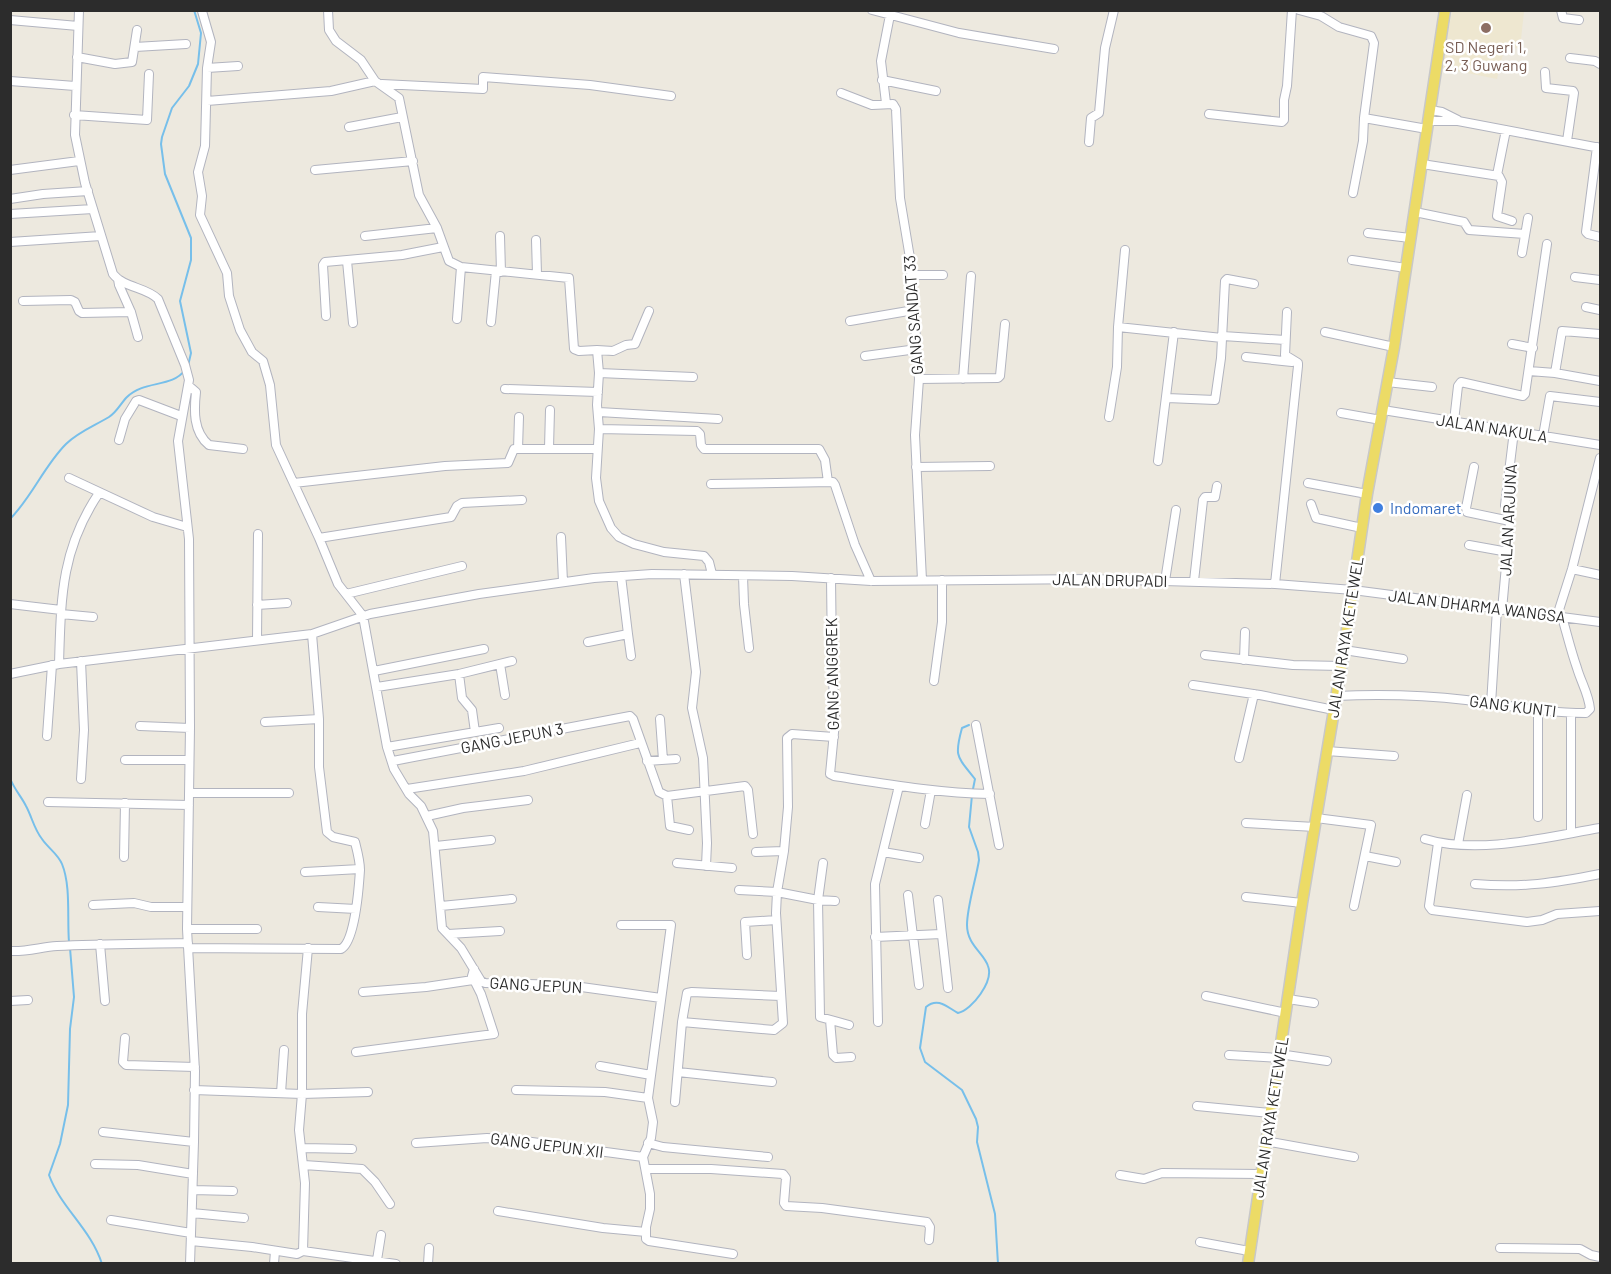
<svg xmlns="http://www.w3.org/2000/svg" width="1611" height="1274" font-family="Barlow,sans-serif">
  <style>
    .education { fill: #eee7d0 }
    .lines { fill: none; stroke-linecap: round; stroke-linejoin: round }
    .stream { stroke: #77bfea; stroke-width: 2 }
    .minor-casing { stroke: #b2b4bf; stroke-width: 10 }
    .major-casing { stroke: #c8c8c8; stroke-width: 13 }
    .minor { stroke: #fff; stroke-width: 8 }
    .major { stroke: #ecdb66; stroke-width: 10 }
    .education-dot { fill: #8d6e63; stroke: #fff; stroke-width: 2 }
    .shop-dot { fill: #3f7fe0; stroke: #fff; stroke-width: 2 }
    .labels { text-anchor: middle; stroke-width: 5; stroke-linejoin: round; paint-order: stroke }
    .education-label { font-size: 16px; fill: #785e54; stroke: #fff }
    .street-label { font-size: 16px; fill: #2c2c2c; stroke: #fff }
    .shop-label { font-size: 16px; fill: #366cbe; stroke: #fff; text-anchor: start }
  </style>
  <rect width="100%" height="100%" fill="#ede9df"/>
  <!-- education -->
  <path class="education" d="M1452 11H1524L1520 49 1505 45 1497 79 1442 68Z"/>
  <g class="lines">
    <!-- stream -->
    <path class="stream" d="M188 366 191 353 180 301 191 260V238L165 174 161 144 162 137 172 108 189 86 198 64 201 33 194 10
      M10 519C32 497 44 466 66 444 78 432 94 426 109 417 117 412 121 403 127 397 144 380 172 388 185 370
      M969 725 962 728C954 757 957 756 975 779L973 789
      M10 778C14 789 21 796 26 806 32 817 34 829 42 839 48 848 58 854 62 864 71 886 67 918 69 942
      M972 795 969 827 978 852 979 860C976 879 967 907 967 925 967 945 984 953 988 966 994 981 972 1010 958 1013 947 1007 938 997 926 1007L920 1048 925 1062 962 1090 976 1119 978 1127 977 1142 995 1214 998 1264
      M70 948 74 997 70 1029 68 1105 60 1144 49 1175C61 1208 91 1229 102 1264"/>
    <defs>
      <path id="minor" d="M79 10 75 135 85 183 113 274C124 288 146 287 158 299L185 365 189 380 178 441 189 539 190 728 187 929 195 1071 194 1142 190 1264
        M328 10 329 30 336 41 361 60 375 81 399 98 419 195 437 228 449 261 461 267 569 278 574 349 579 351 597 350 599 373 597 405 599 429 596 478 599 501 611 528 619 537 634 544 664 552 704 556 709 562 712 574
        M872 10 959 33 1054 49
        M1299 10 1321 16 1339 27 1371 36 1374 43 1364 118 1363 141 1353 193
        M1561 10 1563 18 1579 20
        M202 11 211 42 207 68
        M10 20 78 26
        M135 47 186 44
        M77 57 115 64 132 62 137 30
        M1570 58 1595 61 1600 64
        M238 66 207 68 205 146 198 172 202 196 200 215 227 273 229 296 240 330 252 352 263 361 270 385 276 445 319 538 451 517 457 506 462 503 522 500
        M1545 72 1546 88 1573 91 1574 93 1567 141
        M882 80 936 91
        M10 81 75 86
        M382 84 483 89V77L590 85 671 96
        M841 93 872 105 893 104 896 109 900 198 910 258 919 379 915 435 922 580
        M207 101 331 91 375 81
        M886 103 881 61 890 15
        M1430 110 1442 112 1458 120
        M1209 114 1282 122 1284 120V100L1287 86 1292 10
        M74 115 147 120 149 74
        M1364 118 1427 129
        M1428 121H1458L1600 148
        M349 127 402 117
        M1089 142 1091 118 1099 113 1105 48 1114 10
        M1597 147 1586 232 1588 234 1600 237
        M1422 164 1499 176 1502 182 1497 216 1512 221
        M10 170 79 161
        M315 170 413 161
        M1497 175 1506 130
        M10 199 43 194 88 191
        M1415 212 1464 222 1469 230 1525 234
        M10 214 93 209
        M1368 233 1410 238
        M365 236 437 228
        M500 236 501 272
        M536 240 537 274
        M10 242 101 236
        M1522 253 1528 218
        M1352 260 1406 268
        M347 261 353 323
        M912 275H943
        M1575 277 1600 280
        M118 279 119 285 131 312 138 337
        M23 301 71 300 75 302 79 311 82 313 131 312
        M1586 307 1600 310
        M326 316 323 265 325 262 402 255 443 247
        M457 319 461 267
        M850 321 914 310
        M491 322 496 271
        M1118 327 1222 338
        M1325 332 1394 347
        M1223 336 1285 340
        M1512 344 1533 348
        M597 350 613 351 626 345 635 344 649 311
        M865 356 917 349
        M1246 357 1292 362
        M1529 371 1555 373 1600 381
        M599 373 693 377
        M1555 373 1562 331 1600 334
        M919 379 998 378 1000 376 1005 324
        M963 379 971 276
        M1387 382 1432 387
        M189 386 196 392C194 410 193 432 209 445L243 449
        M505 389 598 392
        M1167 398 1215 400 1221 358 1225 281 1227 279 1254 284
        M1383 410 1600 445
        M599 412 718 419
        M1341 413 1381 420
        M1109 417 1117 367 1118 327 1125 250
        M1454 421 1458 386 1461 382 1523 396 1525 394 1547 244
        M599 429 697 431 700 434 701 445 704 449H819L825 460 828 482
        M1543 436 1550 396 1600 402
        M119 440 125 419 136 401 139 400 181 416
        M549 448 550 410
        M518 449 519 417
        M1158 461 1174 332
        M916 467 990 466
        M1474 467 1466 508 1467 512 1510 521
        M69 478 153 517 187 527
        M294 483 445 466 508 463 514 449H597
        M1308 483 1367 494
        M711 484 833 482 835 485 855 545 871 581
        M1311 504 1316 518 1362 528
        M561 537 563 582
        M319 538 338 584 363 616 387 747 394 769 409 794 421 806 433 831 442 928 461 948 481 981 485 983 567 985 661 998
        M1469 545 1508 552
        M1572 569 1600 575
        M684 574 696 672 692 708 703 758 707 843 706 866
        M743 576 744 604 749 648
        M831 578 832 659 835 722 830 774 834 776C886 784 938 793 990 794
        M1165 581 1176 510
        M1194 581 1203 500 1205 497H1215L1217 486
        M1275 584 1298 366V363L1285 355 1287 312
        M346 594 462 566
        M10 604 61 610
        M257 605 287 603
        M1502 610 1510 521 1505 505 1514 431
        M61 614 93 617
        M1557 616 1572 569 1600 458
        M628 634 631 656
        M257 640 258 534
        M588 642 628 634 621 576
        M1344 650 1403 659
        M1205 655 1293 665 1341 666
        M1244 660 1245 632
        M81 661 84 730 81 779
        M59 664C61 598 61 549 99 493
        M500 664 505 695
        M374 671 484 649
        M10 674 59 664 312 634 370 614 479 594 594 578 652 574 792 576 871 581 1090 579 1275 584 1353 590 1600 622
        M459 674 462 698 472 710 475 732
        M934 681 942 622V580
        M1193 685 1260 695 1334 710
        M377 687 459 674 512 661
        M1336 696C1380 694 1423 695 1466 700 1506 705 1546 713 1586 713L1590 709C1589 695 1581 682 1577 668 1571 651 1567 634 1562 617
        M1491 704 1497 609
        M660 719 663 760
        M265 722 319 719
        M976 725 999 845
        M140 726 190 728
        M47 736 52 665
        M387 747 499 728
        M1327 751 1394 756
        M1239 758 1254 694
        M125 760H189
        M393 761 630 716 633 719 659 792 667 796 745 786 748 790 753 834
        M647 761 676 759
        M407 789 524 771 640 743
        M189 793H289
        M667 796 670 826 689 830
        M48 802 189 805
        M427 816 463 808 528 800
        M1538 817V711
        M1316 818 1371 825 1354 906
        M1246 823 1315 827
        M925 824 931 790
        M1571 833V713
        M1425 839C1479 855 1547 837 1600 828
        M1438 843 1429 906 1432 910 1527 922 1542 920 1557 914 1600 911
        M1458 844 1467 795
        M436 846 491 840
        M756 852 784 851
        M883 852 919 858
        M1365 856 1396 862
        M124 857 125 803
        M677 863 732 868
        M823 863 818 900 820 1017 849 1025
        M305 872 360 869
        M1475 884C1521 888 1555 883 1600 874
        M739 890 777 892 818 900 835 901
        M908 895 919 985
        M1246 897 1302 903
        M938 900 948 988
        M93 905 134 903 151 907H187
        M441 906 512 899
        M318 907 356 909
        M621 925H671L648 1098 653 1122 651 1138 643 1157 650 1194V1209L646 1227V1239L649 1241 733 1254
        M187 929H257
        M448 934 500 931
        M875 937 941 934
        M100 944 105 1001
        M188 948 341 949C355 942 359 886 360 870 360 861 357 850 355 842L333 837 327 832 319 767V719L312 634
        M10 951C27 952 41 947 57 946 100 944 144 944 188 943
        M747 955 745 922 776 920
        M363 992 426 987 473 980
        M1206 996 1286 1013
        M1288 999 1314 1003
        M10 1001 28 1000
        M830 1020 833 1055 836 1058 851 1057
        M682 1022 774 1030 783 1023 776 913 777 892 784 851 788 807 787 738 792 734 834 737
        M878 1022 875 884 899 786
        M125 1038 123 1062 126 1065 195 1067
        M356 1052 494 1034 481 994 472 976 474 969
        M1279 1054 1327 1061
        M1229 1055 1279 1058
        M600 1066 651 1075
        M678 1072 772 1082
        M194 1090 302 1094 368 1092
        M516 1090 605 1092 648 1098
        M281 1093 284 1050
        M675 1102 682 1022 687 993 692 992 781 996
        M1197 1106 1270 1113
        M103 1132 194 1142
        M1265 1141 1354 1157
        M416 1143 487 1138 517 1140 643 1157
        M648 1143 663 1147 768 1157
        M303 1148 352 1149
        M95 1164 138 1165 193 1174
        M304 1165 362 1169 375 1182 390 1204
        M646 1169H711L783 1174 786 1178 784 1203 786 1206 822 1208 927 1222 930 1227 929 1240
        M1120 1175 1144 1179 1162 1173 1260 1174
        M193 1190 233 1191
        M498 1211 603 1228 646 1232
        M192 1213 244 1218
        M111 1220 191 1233
        M191 1241 252 1247 297 1254 303 1251 396 1264
        M1200 1242 1249 1251
        M1500 1248 1580 1249 1591 1255 1600 1257
        M303 1251 305 1183 299 1130 302 1094V1014L308 948
        M377 1260 381 1235
        M274 1264 275 1251
        M428 1264 429 1248"/>
      <path id="major" d="M1248 1264 1302 903 1344 650 1367 494 1394 347 1445 10"/>
    </defs>
    <!-- minor casing -->
    <use href="#minor" class="minor-casing"/>
    <!-- major casing -->
    <use href="#major" class="major-casing"/>
    <!-- minor -->
    <use href="#minor" class="minor"/>
    <!-- major -->
    <use href="#major" class="major"/>
  </g>
  <!-- markers -->
  <circle class="education-dot" cx="1486" cy="28" r="6"/>
  <circle class="shop-dot" cx="1378" cy="508" r="6"/>
  <g class="labels">
    <!-- education labels -->
    <g class="education-label">
      <text x="1486" y="53">SD Negeri 1,<tspan x="1486" dy="18">2, 3 Guwang</tspan></text>
    </g>
    <!-- street labels -->
    <g class="street-label">
      <text transform="translate(913 315) rotate(-94)" y="6">GANG SANDAT 33</text>
      <text transform="translate(1492 428) rotate(9)" y="6">JALAN NAKULA</text>
      <text transform="translate(1508 520) rotate(-87)" y="6">JALAN ARJUNA</text>
      <text transform="translate(1110 580) rotate(1)" y="6">JALAN DRUPADI</text>
      <text transform="translate(1477 606) rotate(7)" y="6">JALAN DHARMA WANGSA</text>
      <text transform="translate(1345 637) rotate(-81)" y="6">JALAN RAYA KETEWEL</text>
      <text transform="translate(832 674) rotate(-91)" y="6">GANG ANGGREK</text>
      <text transform="translate(1513 706) rotate(7)" y="6">GANG KUNTI</text>
      <text transform="translate(512 738) rotate(-11)" y="6">GANG JEPUN 3</text>
      <text transform="translate(536 985) rotate(3)" y="6">GANG JEPUN</text>
      <text transform="translate(1270 1117) rotate(-81)" y="6">JALAN RAYA KETEWEL</text>
      <text transform="translate(547 1145) rotate(7)" y="6">GANG JEPUN XII</text>
    </g>
    <!-- shop labels -->
    <g class="shop-label">
      <text x="1390" y="514">Indomaret</text>
    </g>
  </g>
  <!-- border -->
  <rect width="1611" height="1274" fill="none" stroke="#2c2c2c" stroke-width="24"/>
</svg>
